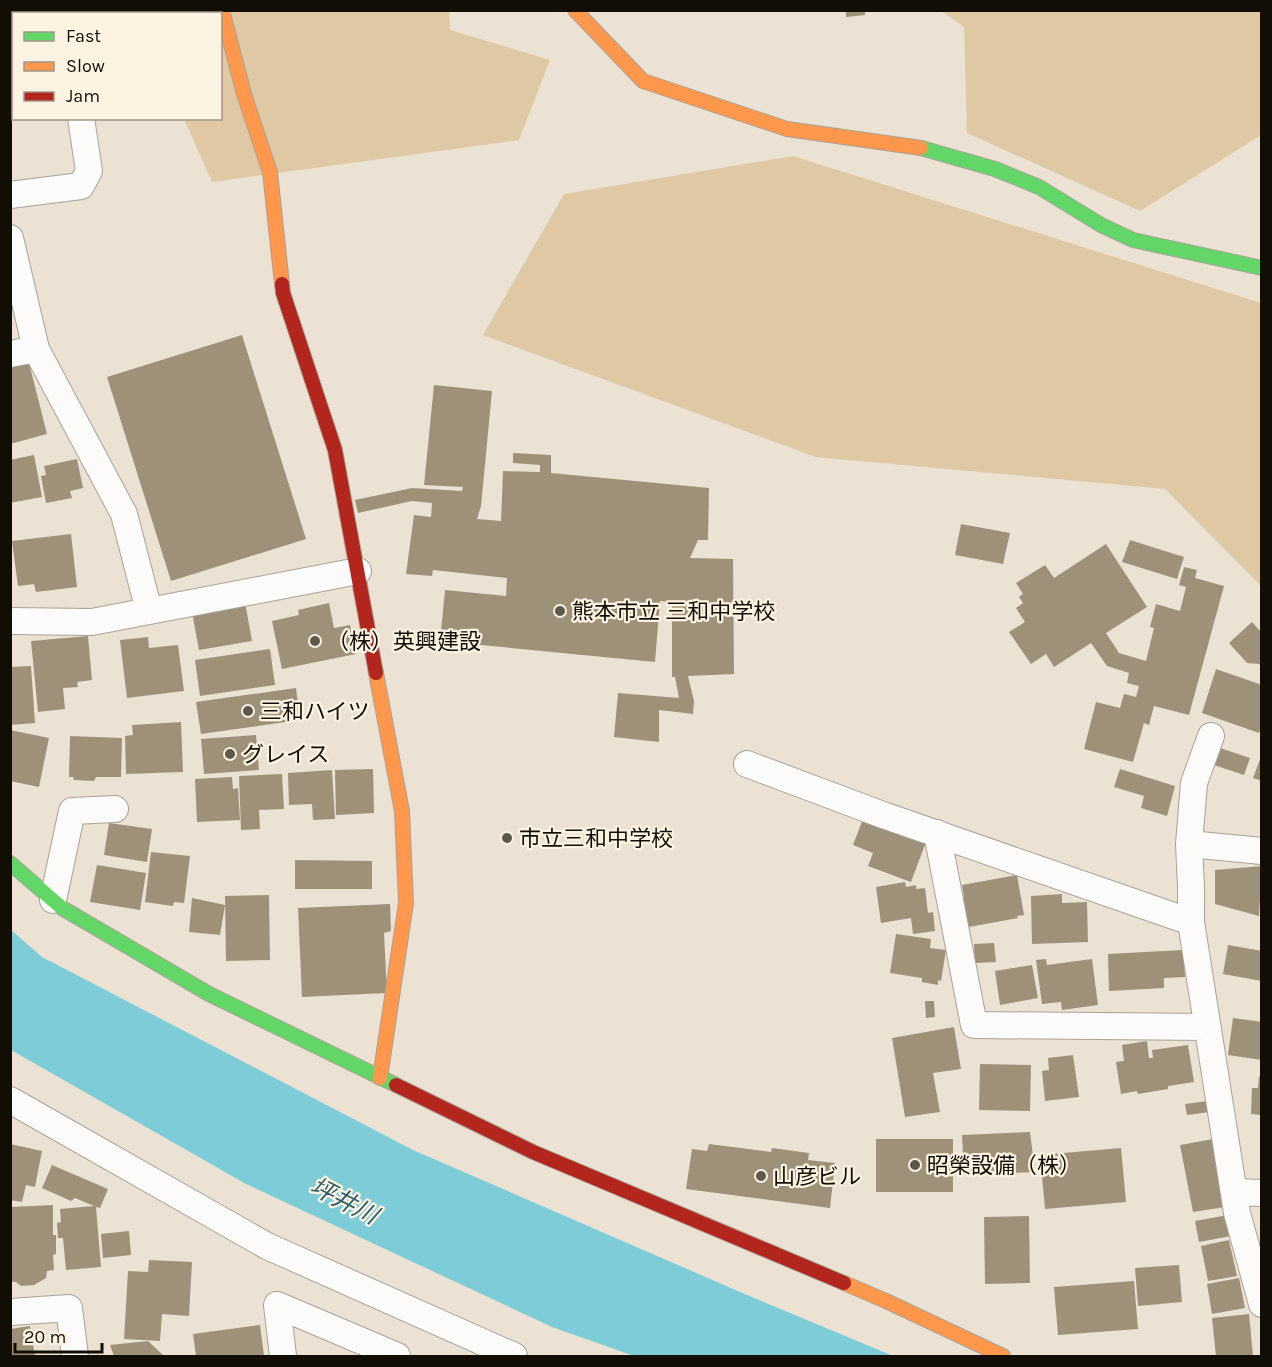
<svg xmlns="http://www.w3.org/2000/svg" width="1272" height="1367" font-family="Karla,'Noto Sans JP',sans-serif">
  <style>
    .green { fill: #dec9a4 }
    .water { fill: #7dccd8 }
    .building { fill: #9d9279 }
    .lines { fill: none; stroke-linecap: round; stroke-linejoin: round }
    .street-casing { stroke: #a8a297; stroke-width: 28 }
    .fast-casing { stroke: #a8a297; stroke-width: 16 }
    .slow-casing { stroke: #a8a297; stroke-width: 16 }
    .jam-casing { stroke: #a8a297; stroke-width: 16 }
    .street { stroke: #fcfbf9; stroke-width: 26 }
    .fast { stroke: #63d668; stroke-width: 14 }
    .slow { stroke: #ff974d; stroke-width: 14 }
    .jam { stroke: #b3261e; stroke-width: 14 }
    .poi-dot { fill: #5f584d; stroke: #fdf3e3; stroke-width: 2 }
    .labels { text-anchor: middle; stroke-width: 4.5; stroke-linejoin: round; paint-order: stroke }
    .poi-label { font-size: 22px; fill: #130e05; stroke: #fdf3e3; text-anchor: start }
    .water-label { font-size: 24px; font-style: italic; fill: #2d5e68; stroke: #fdf3e3 }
  </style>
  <rect width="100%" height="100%" fill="#ebe2d4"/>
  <!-- green -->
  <path class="green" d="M136 11H449L450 30 550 60 519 140 212 182 184 119 220 118V14H138Z
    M941 11H1261V135L1140 211 967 133 964 27Z
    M793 156 1261 303V586L1165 489 816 457 483 335 564 194Z"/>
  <!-- water -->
  <path class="water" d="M11 930 42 957 413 1150 747 1295 893 1356H634L552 1327 246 1184 11 1050Z"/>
  <!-- building -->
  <path class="building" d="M846 10H865V15L846 17Z
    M242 335 306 539 171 581 107 377Z
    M29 363 47 434 10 444V366Z
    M434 385 492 391 481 506 477 519 501 521 503 471 540 472V465L513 463V453L551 455V473L709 488 708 540H698L690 558 733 559 734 674 688 676 694 701 693 714 659 710V742L614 737 618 693 679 698 675 677H672V602L660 601 655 662 440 641 445 590 506 596 507 578 433 570 432 576 406 574 414 515 431 517 432 503 412 501 358 513 355 500 412 488 462 491 463 487 424 485Z
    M34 455 42 497 10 503V460Z
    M77 459 83 488 70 491 72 498 46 503 41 476 46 475 44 466Z
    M961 524 1010 533 1003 564 955 555Z
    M71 534 77 587 36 592 34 584 18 586 12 541Z
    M1130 540 1184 557 1177 579 1122 562Z
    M1106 544 1147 607 1106 633 1119 653 1146 661 1154 628 1150 627 1156 604 1180 611 1186 587 1179 585 1184 567 1197 570 1195 578 1224 586 1189 715 1154 706 1149 725 1144 723 1133 762 1084 749 1096 702 1120 708 1124 694 1136 697 1139 686 1127 683 1129 673 1107 666 1091 643 1054 667 1046 654 1031 664 1009 632 1025 622 1016 608 1023 603 1019 597 1023 594 1016 583 1045 565 1054 578Z
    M245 602 252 641 199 650 192 612Z
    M329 603 334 628 350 625 356 654 282 669 272 621 299 615 298 610Z
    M1252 622 1262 633V666L1259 664 1247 663 1229 643Z
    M88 636 92 680 77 682 78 687 63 688 65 709 38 712 31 641Z
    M148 637 149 648 178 645 184 691 127 698 120 640Z
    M270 649 275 685 200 696 195 660Z
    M31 666 35 723 10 725V667Z
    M1216 669 1262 685V725L1259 733 1202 713Z
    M296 688 300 720 201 734 196 702Z
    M181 722 183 772 126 774 125 736 133 735 132 725Z
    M10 730 49 738 39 787 10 781Z
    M256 735 259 770 204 774 201 739Z
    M70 736 122 738 121 777H96L94 781 74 780 73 777H69Z
    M1220 748 1250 758 1244 775 1214 765Z
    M1262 754V781L1253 778Z
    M373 769 374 813 336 815 335 770Z
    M1120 769 1175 786 1167 816 1141 808 1144 796 1114 787Z
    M332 770 335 819 313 820 312 804 289 805 288 773Z
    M282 774 284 809 259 810 260 829 241 830 239 776Z
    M232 777 233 789 238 788 240 820 197 822 195 779Z
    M863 819 926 842 911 882 868 866 873 853 853 845Z
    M109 823 152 829 147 862 104 855Z
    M151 852 190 856 184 903 174 902 173 906 145 902Z
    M295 860 372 861V889H295Z
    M97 865 146 873 140 910 90 902Z
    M1262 866 1259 916 1215 904V870Z
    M1017 875 1024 915 1017 916 1018 918 969 927V925L962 926 958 898 964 897 962 885Z
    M905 882 906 887 916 885V889L925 888 928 913 933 912 935 931 913 934 911 918 881 923 876 887Z
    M1062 894V903L1087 902 1088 942 1032 944 1031 896Z
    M269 895 270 960 226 961 225 896Z
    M192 898 225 905 220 935 189 932Z
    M390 904 391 931 384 933 387 993 302 997 298 908Z
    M896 934 931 939 930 948 946 950 941 981 938 980V985L922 982V978L890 973Z
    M994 943 996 962 975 963 974 944Z
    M1228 945 1262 951V981L1223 974Z
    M1183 950 1185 977 1164 978V988L1109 991 1108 954Z
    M1046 959 1047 965 1092 959 1098 1005 1062 1010 1061 1002 1042 1004 1036 960Z
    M1032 965 1038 998 1000 1005 995 971Z
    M925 1001H934L935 1017 926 1018Z
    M1233 1018 1262 1022V1060L1228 1055Z
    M954 1027 961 1069 933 1073 940 1112 905 1117 892 1038Z
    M1147 1041 1149 1058H1153L1152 1050 1188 1045 1194 1082 1168 1086V1089L1138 1094 1137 1091 1121 1094 1116 1062 1124 1061 1122 1045Z
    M1073 1055 1079 1097 1045 1101 1042 1071 1049 1070 1048 1058Z
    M980 1064 1031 1065 1030 1111 979 1110Z
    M1259 1076H1262V1115L1251 1114 1252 1088H1258Z
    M1208 1101 1210 1112 1187 1115 1185 1104Z
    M1030 1132 1035 1172 964 1175 962 1135Z
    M876 1139H953V1192H876Z
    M1213 1139 1225 1207 1193 1212 1180 1145Z
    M10 1144 42 1151 35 1187 26 1185 22 1202 10 1200Z
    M709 1144 771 1152 772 1148 809 1153 808 1160 835 1163 830 1208 686 1189 692 1149 707 1151Z
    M1121 1148 1126 1202 1045 1209 1040 1155Z
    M52 1165 108 1189 100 1208 96 1207 101 1267 66 1270 63 1238H58L57 1223 61 1222 60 1209 94 1206 75 1198 71 1201 42 1188Z
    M53 1205V1235H56V1254L53 1255 54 1270 47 1271 46 1278 34 1285 21 1286 16 1282 10 1281V1207Z
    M1228 1215 1231 1236 1199 1242 1195 1221Z
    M1029 1216 1030 1283 985 1284 984 1217Z
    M129 1231 131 1255 103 1258 101 1234Z
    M1229 1240 1237 1276 1208 1281 1201 1246Z
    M149 1260 192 1262 189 1316 162 1314 160 1341 124 1339 128 1271 148 1272Z
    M1179 1265 1182 1302 1138 1306 1135 1268Z
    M1239 1278 1245 1308 1212 1314 1207 1284Z
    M1134 1281 1138 1329 1058 1335 1054 1287Z
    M1249 1314 1253 1356H1216L1212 1318Z
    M260 1325 264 1356H196L193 1334Z
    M30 1326 35 1356H10V1329Z
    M148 1341 164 1356H114L110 1345Z"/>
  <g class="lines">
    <defs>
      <path id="street" d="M64 10 65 14
        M39 14 40 10
        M10 63 14 58
        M10 195 81 186 89 171 81 118
        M10 238 36 349 124 514 149 611
        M10 354 36 349
        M10 621 92 622 358 571
        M747 764 883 815 1191 922
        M937 833 974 1025 1207 1027
        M1189 844 1194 783 1211 736
        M1262 851 1189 844 1191 887V922L1237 1213 1262 1304
        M53 900 72 811 115 809
        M10 1100 267 1246 514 1356
        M1234 1192 1262 1193
        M10 1312 69 1308 75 1356
        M283 1356 277 1305 397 1356"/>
      <path id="fast" d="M921 148 995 169 1039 187 1101 225 1133 240 1262 268
        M10 863 62 908 209 994 396 1085"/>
      <path id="slow" d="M222 10 244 94 270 172 282 284
        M575 10 643 81 787 129 921 148
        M376 673 402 811 406 903 380 1078
        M844 1283 886 1301 1003 1356"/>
      <path id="jam" d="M282 284 283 293 335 450 376 673
        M396 1085 533 1152 844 1283"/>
    </defs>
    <!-- street casing -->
    <use href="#street" class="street-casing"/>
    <!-- fast casing -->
    <use href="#fast" class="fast-casing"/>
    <!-- slow casing -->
    <use href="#slow" class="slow-casing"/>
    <!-- jam casing -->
    <use href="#jam" class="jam-casing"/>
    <!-- street -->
    <use href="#street" class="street"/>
    <!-- fast -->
    <use href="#fast" class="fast"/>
    <!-- slow -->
    <use href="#slow" class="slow"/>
    <!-- jam -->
    <use href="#jam" class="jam"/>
  </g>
  <!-- markers -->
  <g class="poi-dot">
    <circle cx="560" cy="611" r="6"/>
    <circle cx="315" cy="641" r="6"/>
    <circle cx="248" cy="711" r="6"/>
    <circle cx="230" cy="754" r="6"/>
    <circle cx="507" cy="838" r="6"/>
    <circle cx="915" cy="1165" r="6"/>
    <circle cx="761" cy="1176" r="6"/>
  </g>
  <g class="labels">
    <!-- poi labels -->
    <g class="poi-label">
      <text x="572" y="619">熊本市立 三和中学校</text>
      <text x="327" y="649">（株）英興建設</text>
      <text x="260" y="719">三和ハイツ</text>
      <text x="242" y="762">グレイス</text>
      <text x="519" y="846">市立三和中学校</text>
      <text x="927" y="1173">昭榮設備（株）</text>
      <text x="773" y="1184">山彦ビル</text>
    </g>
    <!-- water labels -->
    <g class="water-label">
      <text transform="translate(344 1201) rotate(27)" y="8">坪井川</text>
    </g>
  </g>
  <!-- border -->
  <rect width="1272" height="1367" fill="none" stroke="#130e05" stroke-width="24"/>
  <!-- legend -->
  <rect x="12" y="12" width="210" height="108" fill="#fdf3e3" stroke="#9f978a" stroke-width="1.5"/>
  <rect x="24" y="32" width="30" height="9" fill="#63d668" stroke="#9f978a" stroke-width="1.5"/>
  <text x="66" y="42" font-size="18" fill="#130e05">Fast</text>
  <rect x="24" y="62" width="30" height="9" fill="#ff974d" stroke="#9f978a" stroke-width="1.5"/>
  <text x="66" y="72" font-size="18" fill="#130e05">Slow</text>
  <rect x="24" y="92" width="30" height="9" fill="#b3261e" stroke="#9f978a" stroke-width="1.5"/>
  <text x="66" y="102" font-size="18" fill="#130e05">Jam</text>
  <!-- scale -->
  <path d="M15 1343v9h87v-9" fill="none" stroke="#130e05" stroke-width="3"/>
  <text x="24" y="1343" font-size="18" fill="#130e05" stroke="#fdf3e3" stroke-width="4.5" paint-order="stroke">20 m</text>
</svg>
